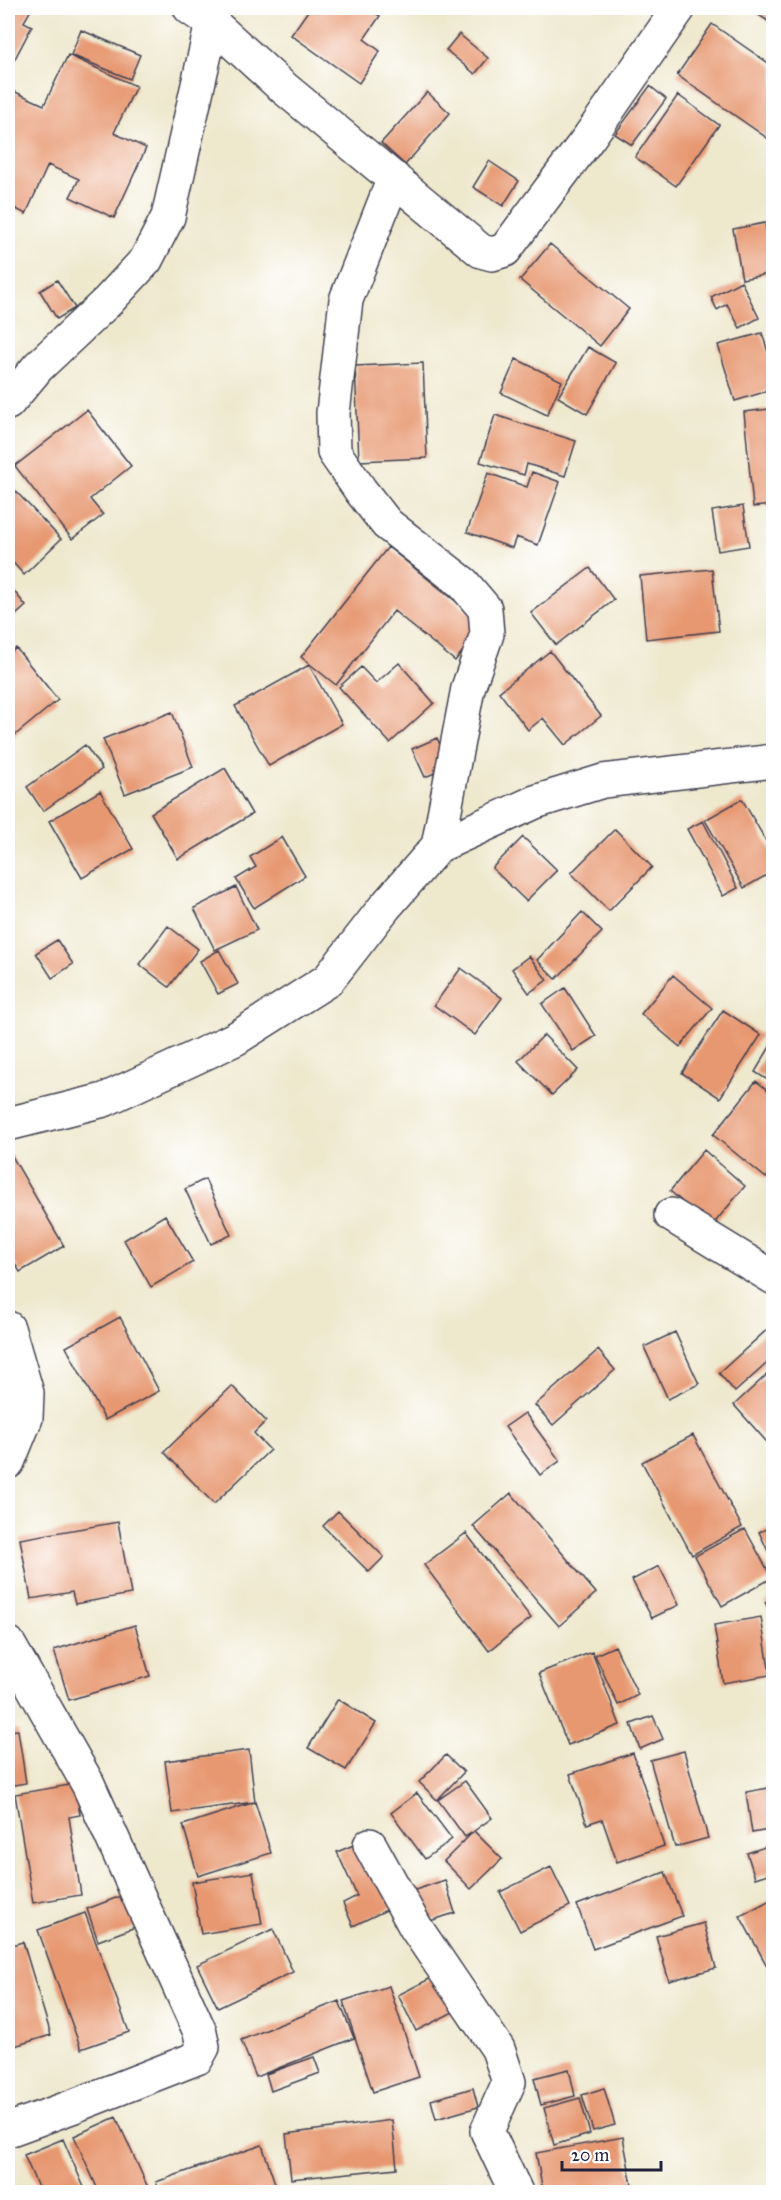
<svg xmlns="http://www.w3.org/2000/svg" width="781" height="2200" font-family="'IM FELL Great Primer',serif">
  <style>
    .building { fill: #e79871 }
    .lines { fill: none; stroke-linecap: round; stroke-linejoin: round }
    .minor-casing { stroke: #414051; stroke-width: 36 }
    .minor { stroke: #fff; stroke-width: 33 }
  </style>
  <rect width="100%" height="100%" fill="#fff"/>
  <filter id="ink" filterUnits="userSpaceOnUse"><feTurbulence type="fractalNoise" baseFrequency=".0167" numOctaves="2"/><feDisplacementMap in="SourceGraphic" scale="12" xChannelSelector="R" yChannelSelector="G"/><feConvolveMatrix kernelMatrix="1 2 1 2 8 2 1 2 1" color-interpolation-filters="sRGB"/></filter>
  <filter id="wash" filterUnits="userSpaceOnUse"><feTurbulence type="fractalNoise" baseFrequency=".008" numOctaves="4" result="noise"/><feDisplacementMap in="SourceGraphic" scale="24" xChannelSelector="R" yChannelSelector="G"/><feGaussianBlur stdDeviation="1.35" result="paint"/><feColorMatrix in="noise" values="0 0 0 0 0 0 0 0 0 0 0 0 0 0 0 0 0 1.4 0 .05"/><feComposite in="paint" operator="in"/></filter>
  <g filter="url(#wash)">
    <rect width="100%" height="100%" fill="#eee8cd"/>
    <g id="blocks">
      <!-- building -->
      <path class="building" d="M8 8H32L24 22 32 26 8 72Z
        M310 8H367L380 16 364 39 380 51 359 83 291 35Z
        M748 8H774V25Z
        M712 24 774 67V135L770 140 677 75Z
        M81 30 140 55 130 79 71 55Z
        M459 34 488 58 475 74 446 50Z
        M68 55 136 86 114 133 146 148 114 218 70 197 79 179 48 165 26 214 8 205V92L9 89 44 105Z
        M650 86 666 99 632 145 615 134Z
        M427 92 450 113 405 165 381 143Z
        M678 95 719 125 676 186 635 157Z
        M489 161 519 181 503 206 473 187Z
        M765 223 774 273 742 279 733 229Z
        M550 244 629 309 600 346 520 280Z
        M57 280 75 308 57 319 40 291Z
        M741 281 759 318 740 328 727 304 717 310 711 297Z
        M762 333 774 371V389L735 401 718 345Z
        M588 347 616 363 587 414 558 397Z
        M516 359 562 381 547 415 501 393Z
        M423 363 427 458 359 461 355 366Z
        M769 409 774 455V505L753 507 744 412Z
        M87 410 131 466 90 499 103 515 72 539 15 466Z
        M495 415 576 441 565 476 527 464 524 475 480 462Z
        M532 472 560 482 538 545 516 537 512 548 467 532 488 473 527 487Z
        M8 483 61 539 24 575 8 557Z
        M743 506 749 546 718 551 712 511Z
        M388 547 484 624 455 661 394 611 336 685 301 657Z
        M590 568 614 600 556 645 531 613Z
        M712 569 719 631 646 639 640 576Z
        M8 584 26 606 8 622Z
        M16 648 58 700 8 741V655Z
        M550 651 601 716 565 745 543 718 528 730 499 692Z
        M399 663 434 703 390 743 339 687 361 667 376 683Z
        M309 665 342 724 269 766 235 706Z
        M172 712 193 767 125 794 103 739Z
        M437 738 450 767 425 777 412 749Z
        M85 745 102 769 43 811 27 787Z
        M225 768 252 814 178 859 151 813Z
        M100 791 133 849 82 878 49 821Z
        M742 799 774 855V871L744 888 705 820Z
        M703 821 738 888 723 896 687 829Z
        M615 829 652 867 609 911 571 873Z
        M282 837 305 876 254 908 236 879 256 867 250 857Z
        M523 837 557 870 526 901 492 868Z
        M236 887 257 930 215 950 194 908Z
        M582 912 602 932 556 979 537 960Z
        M168 926 198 949 169 987 139 964Z
        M57 940 73 964 52 978 36 953Z
        M219 950 238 984 218 994 200 961Z
        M529 956 547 980 529 993 512 969Z
        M461 968 502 998 475 1035 434 1005Z
        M673 975 712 1008 680 1047 641 1014Z
        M565 988 596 1036 573 1051 542 1004Z
        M723 1010 761 1035 720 1098 682 1073Z
        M544 1035 578 1070 552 1095 518 1061Z
        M774 1040V1084L755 1072Z
        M756 1081 774 1095V1169L766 1178 713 1135Z
        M8 1149 64 1246 20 1272 8 1251Z
        M704 1150 745 1186 711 1227 670 1191Z
        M205 1179 231 1235 211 1244 185 1189Z
        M165 1215 193 1262 151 1287 124 1240Z
        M120 1317 159 1391 105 1420 66 1347Z
        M771 1326 774 1328V1357L735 1392 719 1373Z
        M675 1332 699 1384 668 1399 644 1347Z
        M598 1350 615 1370 553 1425 535 1405Z
        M774 1368V1450L734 1405Z
        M232 1386 266 1421 254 1433 270 1450 214 1504 164 1452Z
        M8 1389 18 1390 8 1439Z
        M525 1413 560 1461 540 1475 505 1427Z
        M693 1435 742 1527 692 1555 642 1462Z
        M511 1493 596 1593 559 1626 473 1526Z
        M338 1511 384 1557 369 1572 323 1526Z
        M118 1522 131 1594 75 1604 72 1592 31 1599 20 1539Z
        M774 1526V1564L759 1532Z
        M745 1529 772 1578 722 1606 695 1556Z
        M466 1533 531 1618 489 1651 424 1565Z
        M659 1566 679 1605 652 1618 632 1580Z
        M774 1598V1622L765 1602Z
        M761 1617 770 1675 723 1683 714 1625Z
        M135 1625 150 1676 69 1700 54 1650Z
        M615 1646 638 1695 618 1705 595 1655Z
        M592 1652 620 1725 568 1745 539 1673Z
        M338 1699 376 1723 346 1770 308 1748Z
        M653 1716 663 1739 640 1749 631 1724Z
        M18 1730 26 1783 8 1786V1731Z
        M249 1750 255 1802 172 1813 165 1761Z
        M684 1751 708 1838 675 1847 650 1760Z
        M633 1753 664 1846 617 1862 602 1819 587 1824 570 1774Z
        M446 1755 464 1772 437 1800 419 1782Z
        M465 1781 492 1818 474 1831 502 1859 471 1889 444 1861 473 1832 465 1837 438 1800Z
        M75 1784 80 1815 69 1817 81 1895 33 1903 15 1794Z
        M774 1787V1829L752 1833 746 1792Z
        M417 1793 452 1839 425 1859 391 1813Z
        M255 1802 271 1853 198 1876 183 1825Z
        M363 1841 393 1907 353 1926 343 1903 357 1896 337 1852Z
        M774 1844V1872L755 1878 747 1853Z
        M551 1867 570 1906 520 1931 500 1892Z
        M253 1872 262 1924 201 1934 192 1882Z
        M665 1872 682 1916 593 1949 577 1905Z
        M445 1880 455 1913 417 1925 406 1893Z
        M126 1894 138 1926 98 1941 87 1909Z
        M774 1898V1979L740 1916Z
        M85 1913 129 2032 81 2049 38 1930Z
        M704 1923 716 1968 669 1981 656 1936Z
        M273 1929 293 1972 218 2008 197 1965Z
        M23 1942 51 2035 8 2048V1946Z
        M441 1973 459 2009 416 2031 398 1995Z
        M389 1986 419 2077 373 2092 343 2001Z
        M339 2001 354 2038 256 2077 241 2040Z
        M314 2057 320 2073 271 2091 266 2074Z
        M569 2069 575 2096 541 2105 534 2078Z
        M473 2088 478 2107 436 2119 431 2100Z
        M604 2088 615 2125 593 2131 582 2095Z
        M580 2098 590 2134 554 2145 544 2108Z
        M116 2117 150 2192H99L74 2136Z
        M392 2120 397 2168 291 2179 286 2134Z
        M623 2137 632 2185 590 2192H543L536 2153Z
        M63 2139 86 2192H40L24 2155Z
        M262 2145 278 2192H160L156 2182Z"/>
    </g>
  </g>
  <g filter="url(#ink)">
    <use href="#blocks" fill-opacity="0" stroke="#414051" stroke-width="1.5"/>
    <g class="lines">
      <defs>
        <path id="minor" d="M190 8 212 23 278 83 481 251 492 254 505 250 590 136 679 8
          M394 178 346 300 333 413 334 452 361 491 387 524 463 583 485 609 487 634 468 688 438 846
          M8 403 38 367 108 301 146 260 168 217 212 23
          M8 1124 104 1100 235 1039 328 980 384 908 438 846 535 802 603 781 774 761
          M671 1215 774 1278
          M8 1328 27 1393 26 1418 8 1462
          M8 1643 88 1784 200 2032 203 2047 197 2058 74 2106 8 2130
          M370 1845 416 1928 498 2049 509 2082 487 2131 516 2192"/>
      </defs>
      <!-- minor casing -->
      <use href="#minor" class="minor-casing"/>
      <!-- minor -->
      <use href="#minor" class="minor"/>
    </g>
  </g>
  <!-- margin -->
  <rect width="781" height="2200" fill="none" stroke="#fff" stroke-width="30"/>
  <!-- scale -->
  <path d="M562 2161v9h99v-9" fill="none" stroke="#22223b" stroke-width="3"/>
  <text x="571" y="2161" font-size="18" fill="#22223b" stroke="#ffffff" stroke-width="4.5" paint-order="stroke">20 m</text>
</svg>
